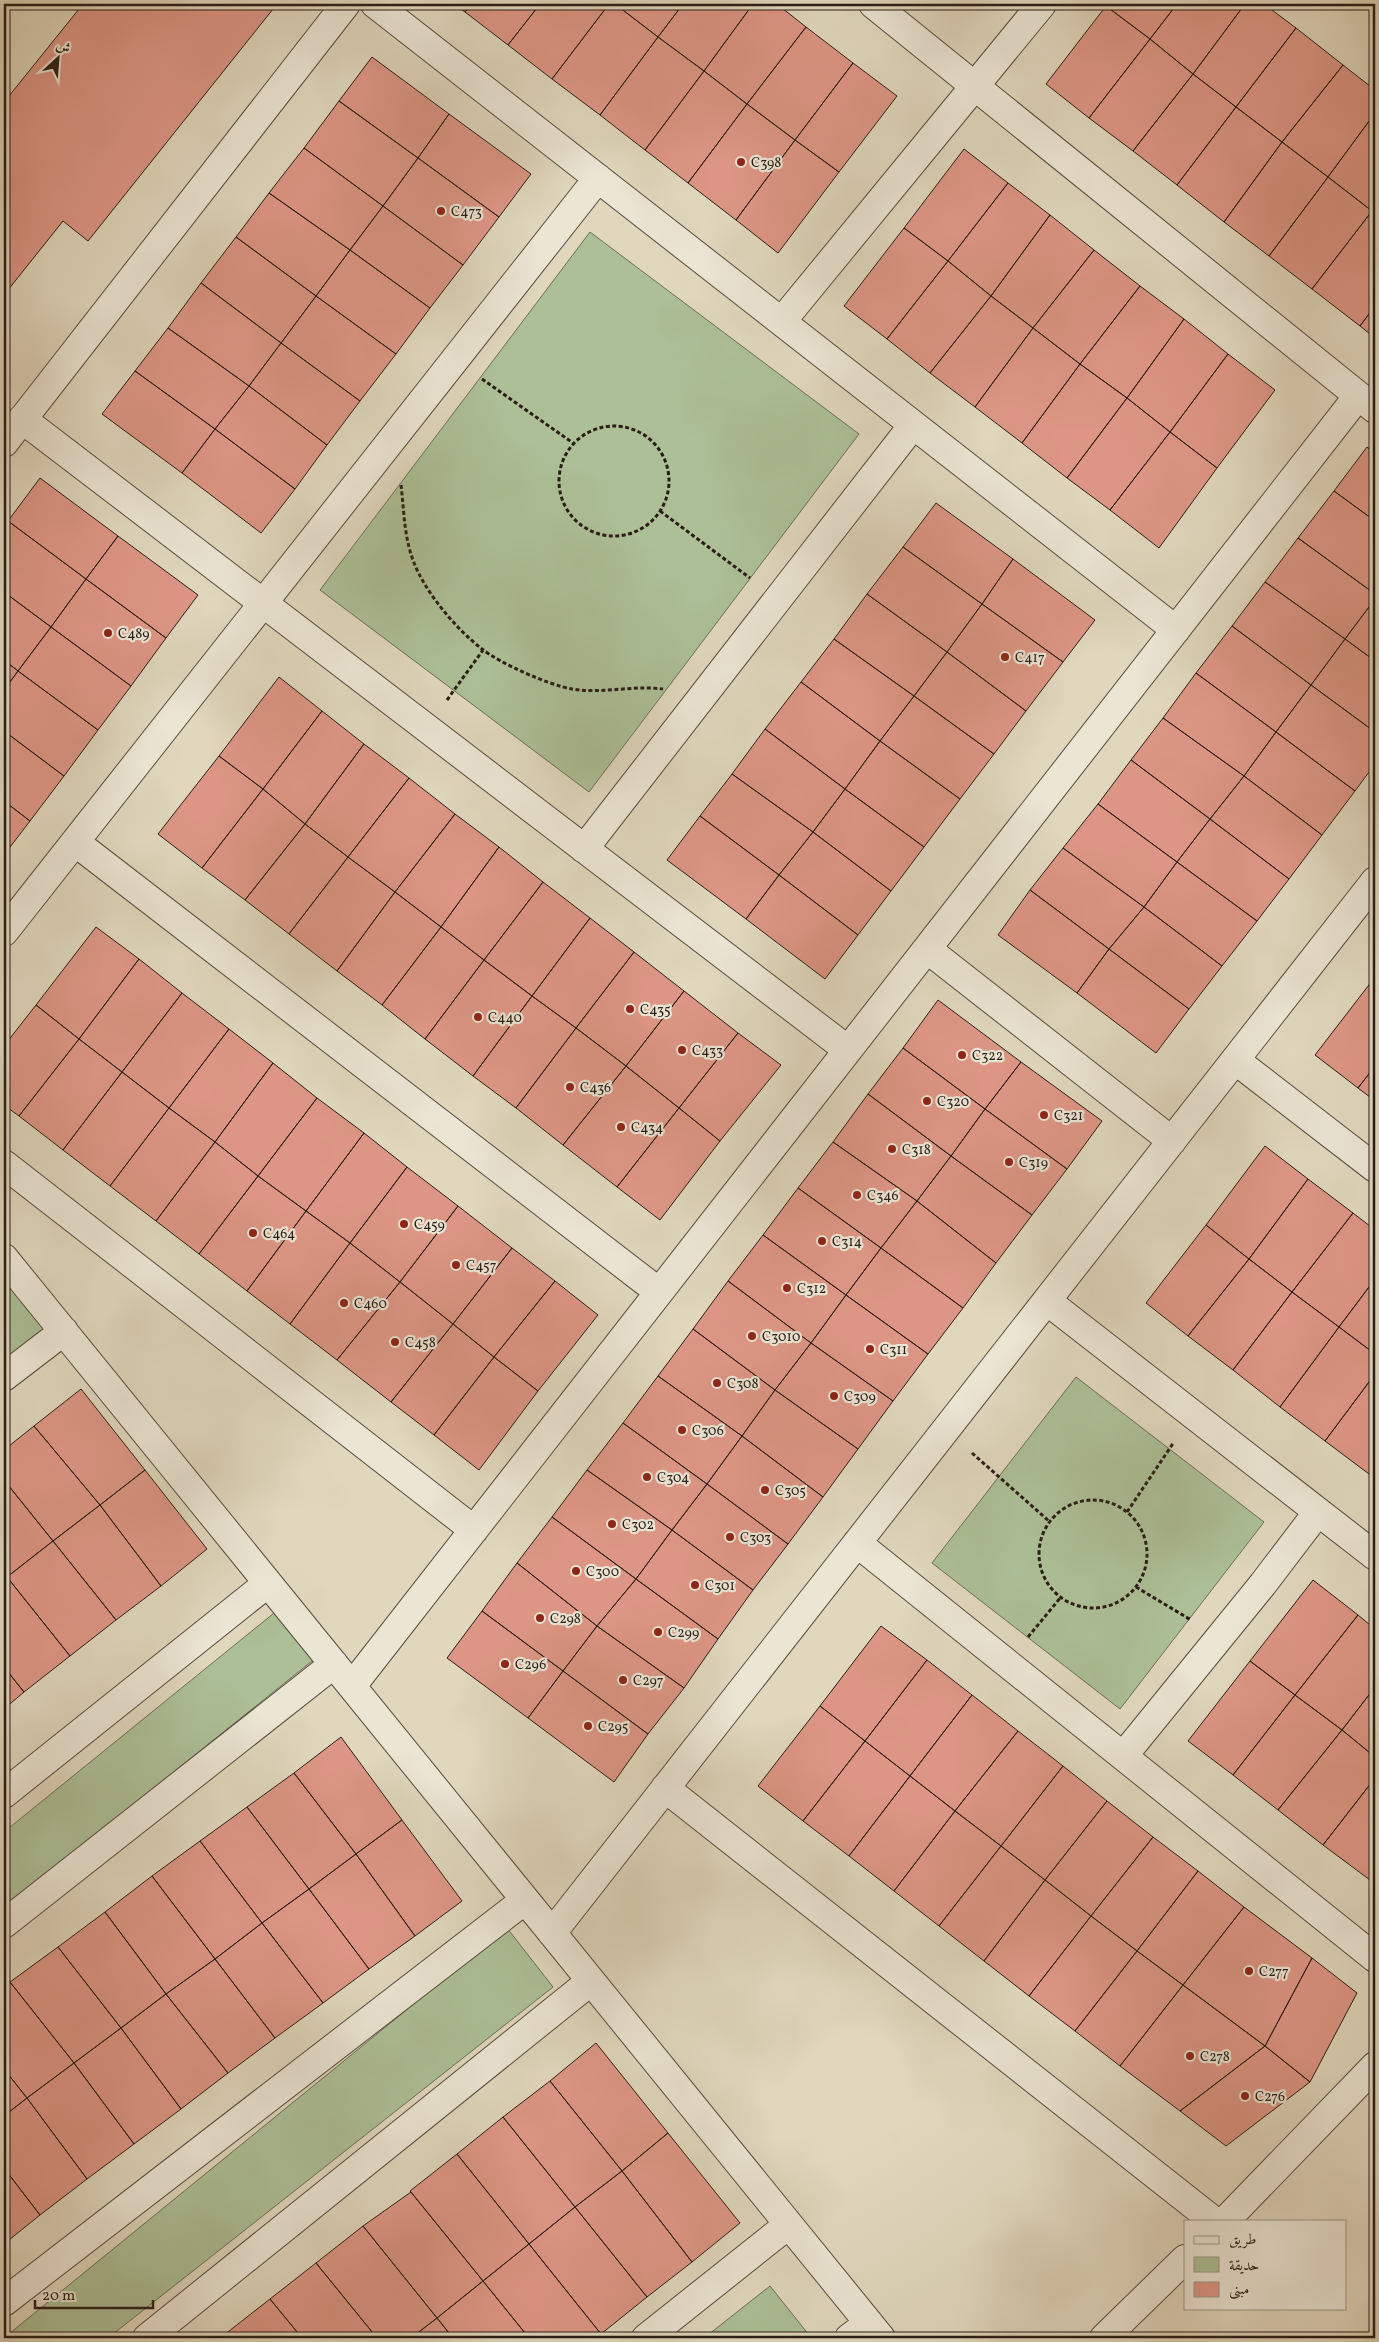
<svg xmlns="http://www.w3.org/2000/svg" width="1379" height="2342" font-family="Vollkorn,Amiri,serif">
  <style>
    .green { fill: #acbf96; stroke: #6b6e56 }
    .building { fill: #dd9685; stroke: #2a1d17 }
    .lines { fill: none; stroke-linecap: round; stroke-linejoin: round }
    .minor-casing { stroke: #584c40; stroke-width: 30 }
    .path { stroke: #2a1d17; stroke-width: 3; stroke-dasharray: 4 2.5; stroke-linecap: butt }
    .minor { stroke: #ebe5d4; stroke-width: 28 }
    .poi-dot { fill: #8f2418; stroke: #ebe5d4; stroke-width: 2 }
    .labels { text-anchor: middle; stroke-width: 4.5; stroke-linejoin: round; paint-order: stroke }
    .poi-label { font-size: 14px; fill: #2a1d17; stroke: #ebe5d4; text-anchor: start }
  </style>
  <rect width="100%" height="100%" fill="#e0d7bd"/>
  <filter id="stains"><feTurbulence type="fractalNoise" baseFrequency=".004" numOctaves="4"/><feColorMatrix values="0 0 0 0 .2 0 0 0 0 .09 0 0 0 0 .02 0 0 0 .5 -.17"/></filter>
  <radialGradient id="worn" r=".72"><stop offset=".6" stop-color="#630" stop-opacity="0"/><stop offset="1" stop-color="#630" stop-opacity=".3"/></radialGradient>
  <!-- green -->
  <path class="green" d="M590 232 859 434 589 792 320 590Z
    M13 1275 52 1324 4 1364V1283Z
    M1076 1377 1264 1522 1120 1709 932 1563Z
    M279 1609 317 1657 4 1908V1832Z
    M507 1928 553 1987 108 2338H4Z
    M770 2286 809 2335 805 2338H704Z"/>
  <!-- building -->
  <path class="building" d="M83 4H277L88 241 63 221 4 295V92L9 96Z
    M454 4H471L465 12Z
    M471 4H540L508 45 465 12Z
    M540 4H609L552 79 508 45Z
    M609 4H615L658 37 600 115 552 79Z
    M615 4H683L658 37Z
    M683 4H753L704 71 658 37Z
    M753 4H777L806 27 747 104 704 71Z
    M1108 4H1177L1150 39 1106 6Z
    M1177 4H1245L1193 74 1150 39Z
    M1245 4H1264L1296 28 1236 107 1193 74Z
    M1106 6 1150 39 1089 118 1046 84Z
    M806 27 853 63 795 140 747 104Z
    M1296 28 1343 65 1282 142 1236 107Z
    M658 37 704 71 645 150 600 115Z
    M1150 39 1193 74 1133 151 1089 118Z
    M372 57 449 114 418 158 339 101Z
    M853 63 897 96 839 172 795 140Z
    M1343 65 1375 90V113L1328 177 1282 142Z
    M704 71 747 104 688 183 645 150Z
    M1193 74 1236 107 1177 185 1133 151Z
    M339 101 418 158 383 206 304 148Z
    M747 104 795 140 736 220 688 183Z
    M1236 107 1282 142 1224 222 1177 185Z
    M1375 113V206L1372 211 1328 177Z
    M449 114 531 174 499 217 418 158Z
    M795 140 839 172 778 253 736 220Z
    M1282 142 1328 177 1269 256 1224 222Z
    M304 148 383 206 350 250 269 193Z
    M964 149 1008 183 948 261 904 228Z
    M418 158 499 217 463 265 383 206Z
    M1328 177 1372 211 1312 289 1269 256Z
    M1008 183 1050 215 991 296 948 261Z
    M269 193 350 250 316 296 236 237Z
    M383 206 463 265 430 308 350 250Z
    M1372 211 1375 213V306L1360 326 1312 289Z
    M1050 215 1094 250 1033 328 991 296Z
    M904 228 948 261 887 339 844 306Z
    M236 237 316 296 281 343 201 283Z
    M350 250 430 308 396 354 316 296Z
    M1094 250 1140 286 1080 364 1033 328Z
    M948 261 991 296 930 373 887 339Z
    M201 283 281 343 249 386 168 328Z
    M1140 286 1184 319 1127 398 1080 364Z
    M316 296 396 354 360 401 281 343Z
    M991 296 1033 328 975 407 930 373Z
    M1375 306V338L1360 326Z
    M1184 319 1228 354 1170 432 1127 398Z
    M168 328 249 386 215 429 135 371Z
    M1033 328 1080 364 1022 443 975 407Z
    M281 343 360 401 327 445 249 386Z
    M1228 354 1275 390 1217 468 1170 432Z
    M1080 364 1127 398 1067 478 1022 443Z
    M135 371 215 429 182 473 102 414Z
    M249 386 327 445 295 489 215 429Z
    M1127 398 1170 432 1110 510 1067 478Z
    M215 429 295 489 261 533 182 473Z
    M1170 432 1217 468 1159 548 1110 510Z
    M1367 447 1375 453V521L1334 491Z
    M40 478 118 536 86 579 8 521Z
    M1334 491 1375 521V594L1298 538Z
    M936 503 1013 559 982 604 903 547Z
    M8 521 86 579 51 627 4 592V526Z
    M118 536 198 595 166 638 86 579Z
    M1298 538 1375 594V599L1345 639 1265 582Z
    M903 547 982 604 947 652 867 594Z
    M1013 559 1095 620 1063 662 982 604Z
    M86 579 166 638 131 686 51 627Z
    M1265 582 1345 639 1311 685 1232 626Z
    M4 592 51 627 18 671 4 660Z
    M867 594 947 652 914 696 834 639Z
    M1375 599V661L1345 639Z
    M982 604 1063 662 1026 711 947 652Z
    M1232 626 1311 685 1276 732 1196 673Z
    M51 627 131 686 98 730 18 671Z
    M834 639 914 696 880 741 801 682Z
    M1345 639 1375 661V732L1311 685Z
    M947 652 1026 711 994 754 914 696Z
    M4 660 18 671 4 690Z
    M18 671 98 730 64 776 4 731V690Z
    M1196 673 1276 732 1244 776 1163 718Z
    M279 677 322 711 263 789 219 756Z
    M801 682 880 741 845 789 765 729Z
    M1311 685 1375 732V764L1355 791 1276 732Z
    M914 696 994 754 960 799 880 741Z
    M322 711 364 744 305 824 263 789Z
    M1163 718 1244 776 1210 819 1131 760Z
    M765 729 845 789 813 832 732 774Z
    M4 731 64 776 30 821 4 801Z
    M1276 732 1355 791 1322 835 1244 776Z
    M880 741 960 799 924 847 845 789Z
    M364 744 409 778 348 857 305 824Z
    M219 756 263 789 202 868 158 834Z
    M1131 760 1210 819 1177 862 1098 804Z
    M732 774 813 832 779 875 700 816Z
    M1244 776 1322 835 1289 879 1210 819Z
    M409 778 455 814 395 892 348 857Z
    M263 789 305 824 245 900 202 868Z
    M845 789 924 847 891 891 813 832Z
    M4 801 30 821 4 855Z
    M1098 804 1177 862 1144 907 1063 848Z
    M455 814 499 847 441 927 395 892Z
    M700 816 779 875 746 919 667 860Z
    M1210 819 1289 879 1257 921 1177 862Z
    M305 824 348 857 289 934 245 900Z
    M813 832 891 891 858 935 779 875Z
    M499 847 543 882 484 960 441 927Z
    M1063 848 1144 907 1109 949 1030 890Z
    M348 857 395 892 337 971 289 934Z
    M1177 862 1257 921 1222 966 1144 907Z
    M779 875 858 935 825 979 746 919Z
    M543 882 590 918 532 996 484 960Z
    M1030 890 1109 949 1077 993 998 935Z
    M395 892 441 927 382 1005 337 971Z
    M1144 907 1222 966 1189 1009 1109 949Z
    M590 918 634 952 576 1028 532 996Z
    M96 927 139 959 79 1039 36 1005Z
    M441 927 484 960 425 1039 382 1005Z
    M1109 949 1189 1009 1156 1053 1077 993Z
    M634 952 684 991 626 1066 576 1028Z
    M139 959 182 993 122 1072 79 1039Z
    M484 960 532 996 473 1076 425 1039Z
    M1375 977V1066L1358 1088 1315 1055Z
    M684 991 738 1033 679 1108 626 1066Z
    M182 993 229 1029 169 1108 122 1072Z
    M532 996 576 1028 516 1108 473 1076Z
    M938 1000 1021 1062 985 1109 903 1048Z
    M36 1005 79 1039 19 1116 4 1105V1046Z
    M576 1028 626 1066 563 1145 516 1108Z
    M229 1029 273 1063 215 1142 169 1108Z
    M738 1033 781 1065 720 1141 679 1108Z
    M79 1039 122 1072 63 1150 19 1116Z
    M903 1048 985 1109 951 1156 868 1094Z
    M1021 1062 1102 1121 1067 1169 985 1109Z
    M273 1063 317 1098 258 1176 215 1142Z
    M626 1066 679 1108 617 1187 563 1145Z
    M1375 1066V1101L1358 1088Z
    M122 1072 169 1108 110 1186 63 1150Z
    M868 1094 951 1156 917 1201 833 1142Z
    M317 1098 364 1133 306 1211 258 1176Z
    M169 1108 215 1142 156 1221 110 1186Z
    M679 1108 720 1141 660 1220 617 1187Z
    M985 1109 1067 1169 1032 1215 951 1156Z
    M364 1133 407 1167 350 1243 306 1211Z
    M215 1142 258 1176 199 1254 156 1221Z
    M833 1142 917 1201 881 1248 798 1188Z
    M1265 1146 1308 1179 1249 1259 1206 1225Z
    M951 1156 1032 1215 996 1263 917 1201Z
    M407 1167 458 1206 400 1282 350 1243Z
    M258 1176 306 1211 247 1291 199 1254Z
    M1308 1179 1353 1213 1292 1292 1249 1259Z
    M798 1188 881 1248 846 1295 763 1235Z
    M917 1201 996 1263 963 1308 881 1248Z
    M458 1206 512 1248 453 1324 400 1282Z
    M306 1211 350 1243 290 1324 247 1291Z
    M1353 1213 1375 1230V1279L1339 1327 1292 1292Z
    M1206 1225 1249 1259 1188 1336 1146 1303Z
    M763 1235 846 1295 811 1343 728 1281Z
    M350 1243 400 1282 337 1360 290 1324Z
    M512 1248 555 1281 494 1357 453 1324Z
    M881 1248 963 1308 928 1354 846 1295Z
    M1249 1259 1292 1292 1233 1370 1188 1336Z
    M1375 1279V1354L1339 1327Z
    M555 1281 598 1315 538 1391 494 1357Z
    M728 1281 811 1343 775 1390 693 1329Z
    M400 1282 453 1324 391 1402 337 1360Z
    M1292 1292 1339 1327 1280 1407 1233 1370Z
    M846 1295 928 1354 893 1401 811 1343Z
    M453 1324 494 1357 434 1435 391 1402Z
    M1339 1327 1375 1354V1374L1325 1441 1280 1407Z
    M693 1329 775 1390 742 1436 658 1376Z
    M811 1343 893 1401 858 1449 775 1390Z
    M494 1357 538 1391 479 1470 434 1435Z
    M1375 1374V1465L1369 1474 1325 1441Z
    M658 1376 742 1436 707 1484 623 1423Z
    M81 1389 145 1470 100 1505 34 1426Z
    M775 1390 858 1449 823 1497 742 1436Z
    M623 1423 707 1484 672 1530 587 1470Z
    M34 1426 100 1505 53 1541 4 1480V1450Z
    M742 1436 823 1497 788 1544 707 1484Z
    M145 1470 207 1549 161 1586 100 1505Z
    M587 1470 672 1530 636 1579 552 1517Z
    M4 1480 53 1541 7 1577 4 1573Z
    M707 1484 788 1544 753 1590 672 1530Z
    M100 1505 161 1586 116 1620 53 1541Z
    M552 1517 636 1579 597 1626 517 1563Z
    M672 1530 753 1590 718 1639 636 1579Z
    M53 1541 116 1620 70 1656 7 1577Z
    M517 1563 597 1626 563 1671 482 1611Z
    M7 1577 70 1656 24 1692 4 1667V1580Z
    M636 1579 718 1639 684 1688 597 1626Z
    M1313 1580 1358 1615 1295 1695 1250 1661Z
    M482 1611 563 1671 528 1718 447 1658Z
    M1358 1615 1375 1629V1687L1342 1730 1295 1695Z
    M597 1626 684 1688 648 1734 563 1671Z
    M881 1626 927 1660 865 1741 820 1706Z
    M927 1660 972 1695 910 1776 865 1741Z
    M1250 1661 1295 1695 1233 1775 1188 1741Z
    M4 1667 24 1692 4 1709Z
    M563 1671 648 1734 614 1782 528 1718Z
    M1375 1687V1757L1342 1730Z
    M972 1695 1018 1731 955 1811 910 1776Z
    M1295 1695 1342 1730 1278 1810 1233 1775Z
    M820 1706 865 1741 803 1821 758 1786Z
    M1342 1730 1375 1757V1778L1323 1845 1278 1810Z
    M1018 1731 1063 1766 1001 1846 955 1811Z
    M341 1737 402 1820 356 1854 294 1773Z
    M865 1741 910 1776 849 1856 803 1821Z
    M1063 1766 1107 1801 1045 1880 1001 1846Z
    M294 1773 356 1854 309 1889 247 1807Z
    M910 1776 955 1811 894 1891 849 1856Z
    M1375 1778V1873L1370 1880 1323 1845Z
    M1107 1801 1153 1837 1091 1916 1045 1880Z
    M247 1807 309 1889 262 1923 200 1841Z
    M955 1811 1001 1846 939 1926 894 1891Z
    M402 1820 462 1901 415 1936 356 1854Z
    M1153 1837 1198 1871 1137 1951 1091 1916Z
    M200 1841 262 1923 215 1959 152 1876Z
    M1001 1846 1045 1880 984 1961 939 1926Z
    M356 1854 415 1936 369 1969 309 1889Z
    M1198 1871 1244 1907 1183 1985 1137 1951Z
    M152 1876 215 1959 166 1994 105 1912Z
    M1045 1880 1091 1916 1029 1996 984 1961Z
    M309 1889 369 1969 323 2003 262 1923Z
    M1244 1907 1312 1958 1265 2046 1183 1985Z
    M105 1912 166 1994 121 2028 58 1947Z
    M1091 1916 1137 1951 1075 2031 1029 1996Z
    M262 1923 323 2003 275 2038 215 1959Z
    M58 1947 121 2028 74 2063 10 1982Z
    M1137 1951 1183 1985 1120 2066 1075 2031Z
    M1312 1958 1357 1993 1310 2082 1265 2046Z
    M215 1959 275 2038 228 2073 166 1994Z
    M10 1982 74 2063 27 2098 4 2069V1987Z
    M1183 1985 1265 2046 1180 2111 1120 2066Z
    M166 1994 228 2073 181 2109 121 2028Z
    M121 2028 181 2109 134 2144 74 2063Z
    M596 2043 668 2133 622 2171 550 2081Z
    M1265 2046 1310 2082 1226 2146 1180 2111Z
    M74 2063 134 2144 87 2179 27 2098Z
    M4 2069 27 2098 4 2116Z
    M550 2081 622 2171 575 2207 503 2117Z
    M27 2098 87 2179 40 2215 4 2168V2116Z
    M503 2117 575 2207 529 2244 457 2154Z
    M668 2133 740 2223 692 2262 622 2171Z
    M457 2154 529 2244 483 2281 410 2191Z
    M4 2168 40 2215 4 2244Z
    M622 2171 692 2262 647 2297 575 2207Z
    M411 2192 483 2281 437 2318 363 2226Z
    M575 2207 647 2297 601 2334 529 2244Z
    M363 2226 437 2318 411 2338H377L316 2263Z
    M529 2244 601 2334 596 2338H529L483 2281Z
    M316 2263 377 2338H302L270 2299Z
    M483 2281 529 2338H453L437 2318Z
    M270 2299 302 2338H226L224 2335Z
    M437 2318 453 2338H411Z"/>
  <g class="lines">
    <defs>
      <path id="minor" d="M375 4 1176 630
        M873 4 1375 409
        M782 321 1042 4
        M22 419 848 1050
        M4 443 346 4
        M75 842 659 1292
        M584 849 913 425
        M4 932 598 178
        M927 949 1172 1141
        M1235 1060 1375 1168
        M4 1164 474 1530
        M4 1258 881 2338
        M1047 1301 1375 1556
        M4 1377 64 1331
        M857 1543 1375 1958
        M352 1686 1358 396
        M1124 1755 1263 1584 1317 1513
        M665 1788 1214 2221
        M4 1794 268 1583
        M4 1924 334 1664
        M552 1933 1375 881
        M1225 2221 1375 2066
        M4 2302 525 1900
        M147 2338 591 1981
        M646 2338 788 2225
        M849 2338 869 2323
        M1104 2338 1185 2259"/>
    </defs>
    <!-- minor casing -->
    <use href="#minor" class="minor-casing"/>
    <!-- path -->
    <path class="path" d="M482 379 573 443
      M559 481a55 55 0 1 1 110 0a55 55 0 1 1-110 0Z
      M401 485C404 510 404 536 413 560 424 591 456 629 482 649 501 664 549 685 572 689 603 694 633 685 663 689
      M660 511 750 578
      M447 700 483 650
      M972 1453 1050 1522
      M1039 1554a54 54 0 1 1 108 0a54 54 0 1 1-108 0Z
      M1127 1512 1174 1442
      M1136 1587 1191 1620
      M1028 1637 1061 1597"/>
    <!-- minor -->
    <use href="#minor" class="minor"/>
  </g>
  <!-- markers -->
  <g class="poi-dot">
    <circle cx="741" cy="162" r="5"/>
    <circle cx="441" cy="211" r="5"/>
    <circle cx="108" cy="633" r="5"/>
    <circle cx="1005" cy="657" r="5"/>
    <circle cx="630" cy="1009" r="5"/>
    <circle cx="478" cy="1017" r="5"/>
    <circle cx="682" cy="1050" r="5"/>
    <circle cx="962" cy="1055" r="5"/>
    <circle cx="570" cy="1087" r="5"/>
    <circle cx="927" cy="1101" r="5"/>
    <circle cx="1044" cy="1115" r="5"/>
    <circle cx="621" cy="1127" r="5"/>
    <circle cx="892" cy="1149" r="5"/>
    <circle cx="1009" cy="1162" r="5"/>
    <circle cx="857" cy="1195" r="5"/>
    <circle cx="404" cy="1224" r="5"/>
    <circle cx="253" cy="1233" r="5"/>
    <circle cx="822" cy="1241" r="5"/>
    <circle cx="456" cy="1265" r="5"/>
    <circle cx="787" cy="1288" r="5"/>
    <circle cx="344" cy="1303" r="5"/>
    <circle cx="752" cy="1336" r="5"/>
    <circle cx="395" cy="1342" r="5"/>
    <circle cx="870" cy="1349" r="5"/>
    <circle cx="717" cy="1383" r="5"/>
    <circle cx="834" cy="1396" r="5"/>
    <circle cx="682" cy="1430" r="5"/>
    <circle cx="647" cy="1477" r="5"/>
    <circle cx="765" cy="1490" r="5"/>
    <circle cx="612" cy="1524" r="5"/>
    <circle cx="730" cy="1537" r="5"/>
    <circle cx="576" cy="1571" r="5"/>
    <circle cx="695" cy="1585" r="5"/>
    <circle cx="540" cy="1618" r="5"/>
    <circle cx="658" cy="1632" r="5"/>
    <circle cx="505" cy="1664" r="5"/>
    <circle cx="623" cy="1680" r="5"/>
    <circle cx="588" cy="1726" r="5"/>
    <circle cx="1249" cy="1971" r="5"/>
    <circle cx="1190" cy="2056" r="5"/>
    <circle cx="1245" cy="2096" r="5"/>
  </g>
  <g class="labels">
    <!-- poi labels -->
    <g class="poi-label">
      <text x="751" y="167">C398</text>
      <text x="451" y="216">C473</text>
      <text x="118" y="638">C489</text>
      <text x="1015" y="662">C417</text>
      <text x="640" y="1014">C435</text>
      <text x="488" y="1022">C440</text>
      <text x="692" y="1055">C433</text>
      <text x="972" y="1060">C322</text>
      <text x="580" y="1092">C436</text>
      <text x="937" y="1106">C320</text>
      <text x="1054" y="1120">C321</text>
      <text x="631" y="1132">C434</text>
      <text x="902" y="1154">C318</text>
      <text x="1019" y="1167">C319</text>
      <text x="867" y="1200">C346</text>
      <text x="414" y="1229">C459</text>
      <text x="263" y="1238">C464</text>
      <text x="832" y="1246">C314</text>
      <text x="466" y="1270">C457</text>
      <text x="797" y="1293">C312</text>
      <text x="354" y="1308">C460</text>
      <text x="762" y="1341">C3010</text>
      <text x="405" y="1347">C458</text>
      <text x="880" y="1354">C311</text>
      <text x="727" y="1388">C308</text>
      <text x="844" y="1401">C309</text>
      <text x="692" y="1435">C306</text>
      <text x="657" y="1482">C304</text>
      <text x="775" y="1495">C305</text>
      <text x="622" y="1529">C302</text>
      <text x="740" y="1542">C303</text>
      <text x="586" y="1576">C300</text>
      <text x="705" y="1590">C301</text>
      <text x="550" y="1623">C298</text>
      <text x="668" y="1637">C299</text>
      <text x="515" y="1669">C296</text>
      <text x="633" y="1685">C297</text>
      <text x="598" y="1731">C295</text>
      <text x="1259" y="1976">C277</text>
      <text x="1200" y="2061">C278</text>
      <text x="1255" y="2101">C276</text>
    </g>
  </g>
  <!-- margin -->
  <rect width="1379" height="2342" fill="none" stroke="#e0d7bd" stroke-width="20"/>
  <rect x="5" y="5" width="1369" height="2332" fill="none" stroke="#2a1d17" stroke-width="2.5"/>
  <rect x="10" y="10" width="1359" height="2322" fill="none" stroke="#2a1d17"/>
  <!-- legend -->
  <rect x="1184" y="2220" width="162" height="90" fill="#ebe5d4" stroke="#9e9588"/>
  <rect x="1194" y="2236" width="25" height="8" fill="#ebe5d4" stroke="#9e9588"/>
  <text x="1229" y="2244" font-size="15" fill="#2a1d17">طريق</text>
  <rect x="1194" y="2257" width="25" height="15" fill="#acbf96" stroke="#9e9588"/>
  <text x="1229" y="2270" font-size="15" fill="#2a1d17">حديقة</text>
  <rect x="1194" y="2282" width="25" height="15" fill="#dd9685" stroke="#9e9588"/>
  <text x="1229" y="2294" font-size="15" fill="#2a1d17">مبنى</text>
  <!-- north arrow -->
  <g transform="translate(58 58) rotate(26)" stroke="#ebe5d4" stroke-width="4" paint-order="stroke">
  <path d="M0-4L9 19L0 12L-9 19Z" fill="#2a1d17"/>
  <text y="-8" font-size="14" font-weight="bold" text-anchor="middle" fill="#2a1d17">ش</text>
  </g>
  <!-- scale -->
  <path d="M35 2300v8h118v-8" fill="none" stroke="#2a1d17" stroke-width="2.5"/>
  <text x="42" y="2300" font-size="15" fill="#2a1d17" stroke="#ebe5d4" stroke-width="4" paint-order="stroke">20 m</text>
  <rect width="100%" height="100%" filter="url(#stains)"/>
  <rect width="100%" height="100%" fill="url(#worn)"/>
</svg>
